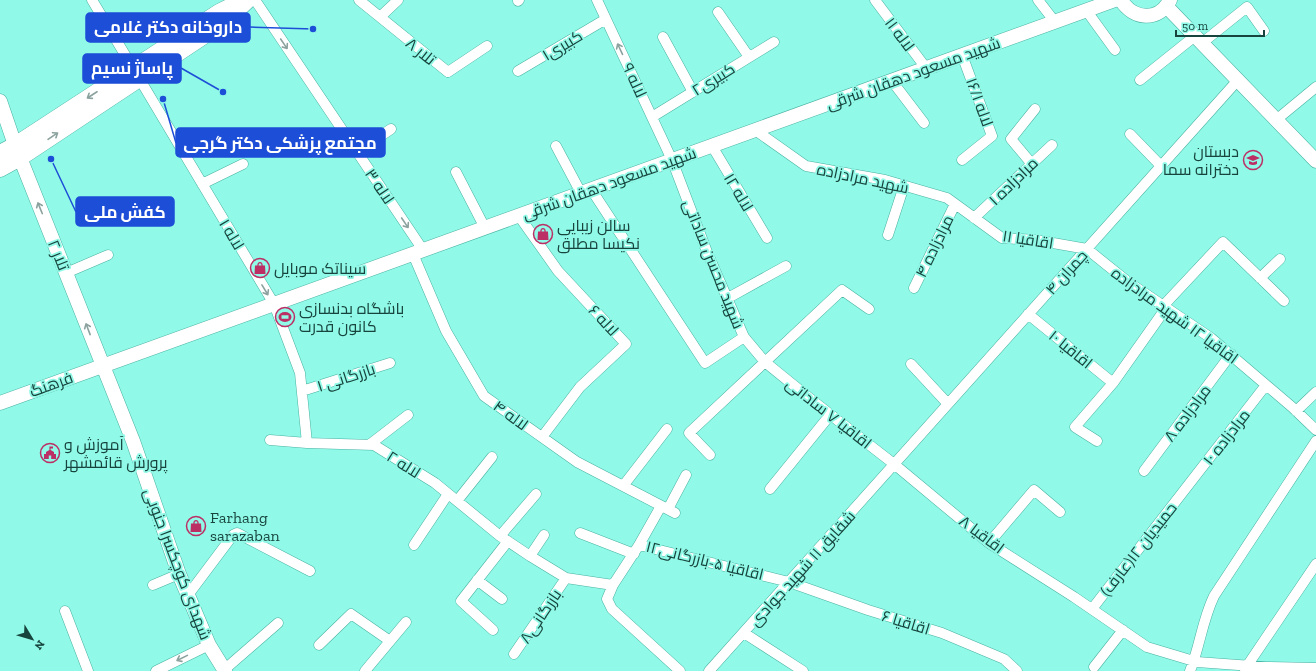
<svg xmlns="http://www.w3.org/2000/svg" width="1316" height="671" font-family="'Zilla Slab',Cairo,serif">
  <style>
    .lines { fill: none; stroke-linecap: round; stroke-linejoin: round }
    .street-casing { stroke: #48b2a3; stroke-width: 11 }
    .secondary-casing { stroke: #48b2a3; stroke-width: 15 }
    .primary-casing { stroke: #48b2a3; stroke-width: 17 }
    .street { stroke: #fff; stroke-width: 10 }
    .secondary { stroke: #fff; stroke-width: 14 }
    .primary { stroke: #fff; stroke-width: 16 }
    .oneway { stroke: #8ba29e }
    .labels { text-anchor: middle; stroke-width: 3.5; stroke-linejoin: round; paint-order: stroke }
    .street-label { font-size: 16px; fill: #17443d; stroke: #91f9e7 }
    .poi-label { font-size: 16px; fill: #17443d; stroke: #91f9e7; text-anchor: start }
    .leader { fill: none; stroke: #1d4ed8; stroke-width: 1.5 }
    .callout-dot { fill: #1d4ed8; stroke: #91f9e7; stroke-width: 1.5 }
    .callout { fill: #1d4ed8; stroke: #1d4ed8; stroke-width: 1.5 }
    .callout-label { font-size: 17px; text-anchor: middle; font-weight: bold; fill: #fff }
  </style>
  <rect width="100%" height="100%" fill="#91f9e7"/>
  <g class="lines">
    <defs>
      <path id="street" d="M92 0 133 68
        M255 0 423 250
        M359 0 448 72 487 46
        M597 0 672 160 707 252 744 337 765 362 813 401 894 464 989 543 1074 597 1147 647 1197 662 1266 667 1316 668
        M875 0 926 68
        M1038 0 1055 22
        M518 1 519 0
        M1086 10 1115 50
        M718 12 749 57
        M380 17 398 0
        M663 37 693 92
        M1202 43 1247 7 1264 31
        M518 71 606 19
        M139 78 274 304 300 373 307 443
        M1140 80 1195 36
        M892 81 924 123
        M652 117 774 42
        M1276 120 1316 87
        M755 130 806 166 885 180 947 198 1002 238 1036 240 1087 249 1128 282 1211 338 1292 407 1316 430
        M1130 134 1161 166
        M556 146 581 193
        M712 146 767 238
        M357 152 391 129
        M962 160 992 136 962 55
        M1031 163 1011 139 1035 109
        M456 172 485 228
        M202 184 243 164
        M591 189 705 363 744 337
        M519 216 558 271 626 344 580 387 542 437
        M974 218 1052 145
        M888 235 904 186
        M413 254 446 331 484 396 577 462 675 513
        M66 273 108 255
        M1260 278 1280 259
        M914 288 955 204
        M728 298 786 266
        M1163 306 1223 242 1284 301
        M1028 314 1113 383
        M911 364 948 404
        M302 391 390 363
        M1296 411 1316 392
        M270 440 307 443 374 445 435 483 500 536 530 556 566 578 613 585
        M1097 441 1075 427 1113 383 1166 308
        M369 445 408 415
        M710 455 689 433 842 290 869 309
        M1144 471 1231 354
        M623 486 667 429
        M770 489 830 415
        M457 501 492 457
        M661 506 639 545 789 582 868 610 942 633 1004 659 1017 671
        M668 509 686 475
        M580 533 634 554
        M500 536 536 494
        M989 543 1034 490 1060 512
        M414 545 448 494
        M639 545 613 585 607 599 612 609 680 671
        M530 556 544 535
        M477 580 502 599
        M153 585 179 574
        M188 595 233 535 237 533 310 571
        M1092 609 1266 385
        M65 611 88 671
        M493 630 461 601 508 541
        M744 633 803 671
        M319 645 351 614 390 641
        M514 654 566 578
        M1094 667 1123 630
        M224 670 278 623
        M1245 670 1247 666 1316 564
        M156 671 209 645
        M365 671 406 622
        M709 671 1238 80
        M1190 671C1200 646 1202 621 1214 596L1316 441"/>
      <path id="secondary" d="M1121 0C1133 20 1159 22 1170 0
        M1167 7 1316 161
        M0 101 15 145 133 441 179 574 209 645 225 671
        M0 403 1115 0"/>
      <path id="primary" d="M0 153 15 145 219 12 237 3
        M0 169 20 158 225 22 248 0"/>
    </defs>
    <!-- street casing -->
    <use href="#street" class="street-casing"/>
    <!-- secondary casing -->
    <use href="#secondary" class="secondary-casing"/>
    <!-- primary casing -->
    <use href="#primary" class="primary-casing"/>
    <!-- street -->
    <use href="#street" class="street"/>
    <!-- secondary -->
    <use href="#secondary" class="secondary"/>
    <!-- primary -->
    <use href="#primary" class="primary"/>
  </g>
  <!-- one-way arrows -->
  <defs><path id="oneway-shaft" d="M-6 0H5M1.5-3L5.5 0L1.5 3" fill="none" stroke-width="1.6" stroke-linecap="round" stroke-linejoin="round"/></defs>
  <g class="oneway">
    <use href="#oneway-shaft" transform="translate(284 44) rotate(56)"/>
    <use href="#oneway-shaft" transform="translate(620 49) rotate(-115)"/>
    <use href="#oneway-shaft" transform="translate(92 95) rotate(147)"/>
    <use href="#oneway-shaft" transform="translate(53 136) rotate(-34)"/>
    <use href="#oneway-shaft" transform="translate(40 208) rotate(-112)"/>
    <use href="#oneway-shaft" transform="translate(405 223) rotate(56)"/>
    <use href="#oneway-shaft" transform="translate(265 290) rotate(59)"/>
    <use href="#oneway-shaft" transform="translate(88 329) rotate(-111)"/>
    <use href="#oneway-shaft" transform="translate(182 658) rotate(154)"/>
  </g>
  <!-- icons -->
  <defs>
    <symbol id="school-ring" viewBox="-11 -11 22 22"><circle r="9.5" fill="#91f9e7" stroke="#bb2f65" stroke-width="1.5"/><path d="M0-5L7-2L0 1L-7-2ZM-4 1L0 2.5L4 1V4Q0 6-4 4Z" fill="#bb2f65"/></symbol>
    <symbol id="shop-ring" viewBox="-11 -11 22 22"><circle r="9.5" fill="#91f9e7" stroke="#bb2f65" stroke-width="1.5"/><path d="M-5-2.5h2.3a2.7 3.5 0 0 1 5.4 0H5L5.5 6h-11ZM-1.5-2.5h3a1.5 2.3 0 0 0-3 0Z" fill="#bb2f65"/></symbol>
    <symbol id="stadium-ring" viewBox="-11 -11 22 22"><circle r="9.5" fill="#91f9e7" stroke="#bb2f65" stroke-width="1.5"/><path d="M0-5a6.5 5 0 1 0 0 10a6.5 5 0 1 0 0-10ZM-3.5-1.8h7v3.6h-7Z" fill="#bb2f65"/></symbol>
    <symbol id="civic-ring" viewBox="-11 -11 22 22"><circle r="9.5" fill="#91f9e7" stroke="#bb2f65" stroke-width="1.5"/><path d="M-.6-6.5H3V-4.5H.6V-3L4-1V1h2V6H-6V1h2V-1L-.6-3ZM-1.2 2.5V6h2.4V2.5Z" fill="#bb2f65"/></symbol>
  </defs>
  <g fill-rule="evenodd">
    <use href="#school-ring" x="1242" y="149" width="22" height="22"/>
    <use href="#shop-ring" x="532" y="223" width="22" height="22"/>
    <use href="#shop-ring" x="249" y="257" width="22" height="22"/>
    <use href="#stadium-ring" x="274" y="306" width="22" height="22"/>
    <use href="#civic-ring" x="39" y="442" width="22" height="22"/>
    <use href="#shop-ring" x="185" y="515" width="22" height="22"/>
  </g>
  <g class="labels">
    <!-- street labels -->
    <g class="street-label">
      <text transform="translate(900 34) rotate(53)" y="6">لاله ۱۱</text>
      <text transform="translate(562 45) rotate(-31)" y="6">کبیری۱</text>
      <text transform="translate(421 51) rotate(39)" y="6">تلار ۸</text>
      <text transform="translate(913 73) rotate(-20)" y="6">شهید مسعود دهقان شرقی</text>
      <text transform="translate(713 79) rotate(-32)" y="6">کبیری۲</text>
      <text transform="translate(635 80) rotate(65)" y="6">لاله ۹</text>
      <text transform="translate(980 102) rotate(70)" y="6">لاله ۱۶/۱</text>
      <text transform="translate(863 178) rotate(12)" y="6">شهید مرادزاده</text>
      <text transform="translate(1013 181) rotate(-44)" y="6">مرادزاده ۱</text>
      <text transform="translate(609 183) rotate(-20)" y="6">شهید مسعود دهقان شرقی</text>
      <text transform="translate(380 186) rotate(56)" y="6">لاله ۳</text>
      <text transform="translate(739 192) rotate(59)" y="6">لاله ۱۲</text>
      <text transform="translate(232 234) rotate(59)" y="6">لاله ۱</text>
      <text transform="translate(1028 239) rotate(9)" y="6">اقاقیا ۱۱</text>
      <text transform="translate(934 246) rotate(-64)" y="6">مرادزاده ۴</text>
      <text transform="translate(59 255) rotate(68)" y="6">تلار ۲</text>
      <text transform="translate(714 264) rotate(68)" y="6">شهید محسن ساداتی</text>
      <text transform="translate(1066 272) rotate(-48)" y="6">چمران ۴</text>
      <text transform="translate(1175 315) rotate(36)" y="6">اقاقیا ۱۲ شهید مرادزاده</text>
      <text transform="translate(604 320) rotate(47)" y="6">لاله ۶</text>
      <text transform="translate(1071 349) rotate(39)" y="6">اقاقیا ۱۰</text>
      <text transform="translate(346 377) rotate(-18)" y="6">بازرگانی ۱</text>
      <text transform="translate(51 384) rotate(-20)" y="6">فرهنگ</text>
      <text transform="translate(829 413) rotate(38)" y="6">اقاقیا ۷ ساداتی</text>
      <text transform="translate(1187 413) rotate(-53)" y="6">مرادزاده ۸</text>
      <text transform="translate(511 415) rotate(36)" y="6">لاله ۴</text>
      <text transform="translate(1226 437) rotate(-52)" y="6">مرادزاده ۱۰</text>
      <text transform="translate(404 464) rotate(32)" y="6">لاله ۲</text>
      <text transform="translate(982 534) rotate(37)" y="6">اقاقیا ۸</text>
      <text transform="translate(1138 549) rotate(-52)" y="6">حمیدیان ۱۲(عارف)</text>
      <text transform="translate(705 560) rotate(14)" y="6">اقاقیا ۵-بازرگانی۱۲</text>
      <text transform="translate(178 564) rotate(69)" y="6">شهدای کوچکسرا جنوبی</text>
      <text transform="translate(802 568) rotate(-48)" y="6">شقایق ۱۱ شهید جوادی</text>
      <text transform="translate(540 616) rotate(-56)" y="6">بازرگانی۸</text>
      <text transform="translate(906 622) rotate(17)" y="6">اقاقیا ۶</text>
    </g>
    <!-- poi labels -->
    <g class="poi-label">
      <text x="1239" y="157" text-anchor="end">دبستان<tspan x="1239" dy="18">دخترانه سما</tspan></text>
      <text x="557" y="231">سالن زیبایی<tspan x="557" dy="18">نکیسا مطلق</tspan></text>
      <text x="274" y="274">سیناتک موبایل</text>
      <text x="299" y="314">باشگاه بدنسازی<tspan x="299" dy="18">کانون قدرت</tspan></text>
      <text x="64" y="450">آموزش و<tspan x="64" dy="18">پرورش قائمشهر</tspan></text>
      <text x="210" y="523">Farhang<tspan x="210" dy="18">sarazaban</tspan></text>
    </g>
  </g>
  <!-- callouts -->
  <path class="leader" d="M313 29L250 27M223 92L181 68M163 99L176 143M51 159L76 212"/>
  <g class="callout-dot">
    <circle cx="313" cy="29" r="4"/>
    <circle cx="223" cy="92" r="4"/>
    <circle cx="163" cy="99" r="4"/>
    <circle cx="51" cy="159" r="4"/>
  </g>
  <g class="callout">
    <rect x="86" y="13" width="164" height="29" rx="4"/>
    <rect x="83" y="54" width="98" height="29" rx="4"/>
    <rect x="176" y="128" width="209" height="29" rx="4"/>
    <rect x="76" y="197" width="98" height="29" rx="4"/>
  </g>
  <g class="callout-label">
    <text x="168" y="33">داروخانه دکتر غلامی</text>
    <text x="132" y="74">پاساژ نسیم</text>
    <text x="280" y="149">مجتمع پزشکی دکتر گرجی</text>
    <text x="125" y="218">کفش ملی</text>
  </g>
  <!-- north arrow -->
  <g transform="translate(32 639) rotate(128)" stroke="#91f9e7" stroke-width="3" paint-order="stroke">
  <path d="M0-3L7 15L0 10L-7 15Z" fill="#17443d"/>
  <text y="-6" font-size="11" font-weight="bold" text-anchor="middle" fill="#17443d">N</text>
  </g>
  <!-- scale -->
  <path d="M1176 30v6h88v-6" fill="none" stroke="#17443d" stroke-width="2"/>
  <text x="1182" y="30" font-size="12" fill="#17443d" stroke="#91f9e7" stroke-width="3" paint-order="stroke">50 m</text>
</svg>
